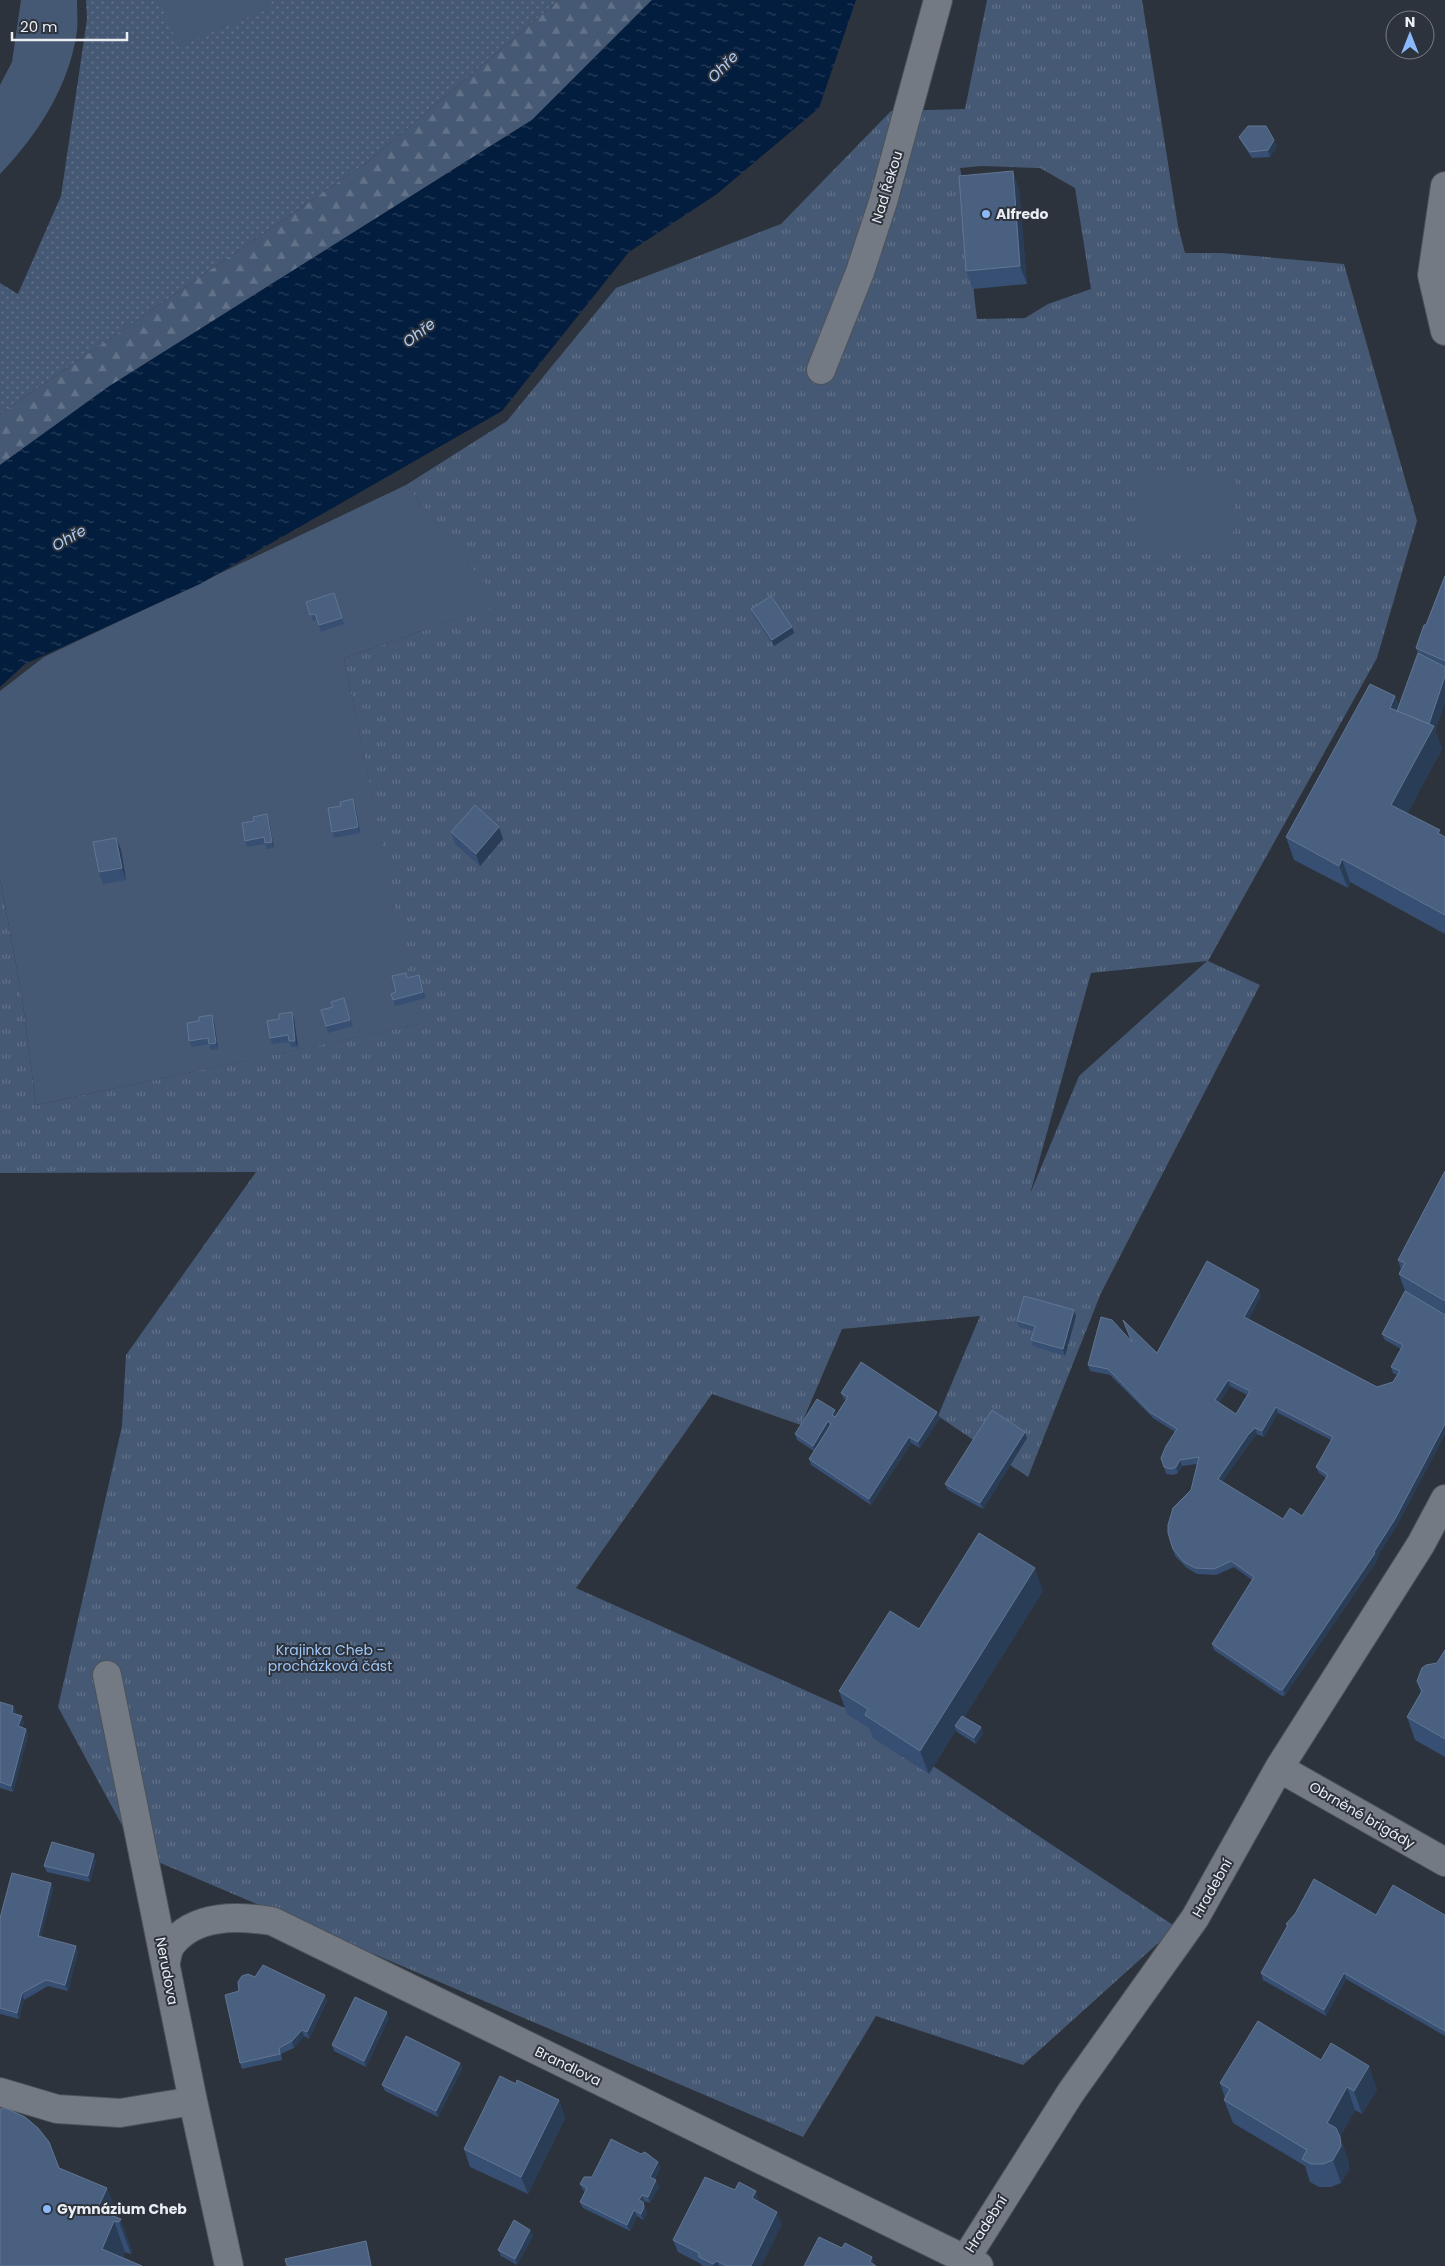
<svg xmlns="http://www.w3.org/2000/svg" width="1445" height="2266" font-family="Poppins,sans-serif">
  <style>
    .grass { fill: url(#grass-dots) }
    .forest { fill: url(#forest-firs) }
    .park { fill: url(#park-tufts); fill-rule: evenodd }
    .garden { fill: #465974 }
    .water { fill: url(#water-ripples) }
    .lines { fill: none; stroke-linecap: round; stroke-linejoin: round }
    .minor-casing { stroke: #4c5259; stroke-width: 30 }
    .minor { stroke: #737a84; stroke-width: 28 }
    .wall { fill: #364f73; fill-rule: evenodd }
    .shaded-wall { fill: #2a3d57 }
    .building { fill: #496080; stroke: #627692; fill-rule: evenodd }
    .poi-dot { fill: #8abafc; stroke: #2d333c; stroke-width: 2 }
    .labels { text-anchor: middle; stroke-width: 4; stroke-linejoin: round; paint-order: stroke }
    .street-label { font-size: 14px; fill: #eaeef3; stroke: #2d333c }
    .poi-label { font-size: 14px; font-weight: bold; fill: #eaeef3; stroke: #2d333c; text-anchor: start }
    .park-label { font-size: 14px; fill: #a0c5f8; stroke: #2d333c }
    .water-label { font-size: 15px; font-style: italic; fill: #b0ccf2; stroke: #2d333c }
  </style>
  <defs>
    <pattern id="grass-dots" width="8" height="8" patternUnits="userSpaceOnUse" patternTransform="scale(1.25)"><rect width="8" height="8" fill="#465974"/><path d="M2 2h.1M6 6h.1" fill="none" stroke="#617188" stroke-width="1.8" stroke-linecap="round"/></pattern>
    <pattern id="forest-firs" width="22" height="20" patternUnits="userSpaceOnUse" patternTransform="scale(1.25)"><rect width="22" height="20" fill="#465974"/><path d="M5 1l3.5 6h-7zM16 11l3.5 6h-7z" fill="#617188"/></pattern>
    <pattern id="park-tufts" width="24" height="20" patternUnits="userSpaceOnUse" patternTransform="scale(1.25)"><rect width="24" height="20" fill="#465974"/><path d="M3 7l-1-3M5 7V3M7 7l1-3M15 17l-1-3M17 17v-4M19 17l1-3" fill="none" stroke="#617188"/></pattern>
    <pattern id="water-ripples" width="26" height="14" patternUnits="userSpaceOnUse" patternTransform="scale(1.25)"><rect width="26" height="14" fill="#031d3f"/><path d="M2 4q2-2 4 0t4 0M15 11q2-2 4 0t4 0" fill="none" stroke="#283e5b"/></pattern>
  </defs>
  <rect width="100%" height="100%" fill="#2d333c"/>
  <!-- grass -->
  <path class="grass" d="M86 0H559L369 161 0 414V283L18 294 61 196 87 19Z"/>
  <!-- forest -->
  <path class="forest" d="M559 0H652L532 120 108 387 0 465V414L369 161Z"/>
  <!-- park -->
  <path class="park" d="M987 0H1142L1178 226 1185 253H1221L1344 264 1417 521 1377 658 1208 961 1260 985 1101 1293 1028 1477 938 1416 980 1316 842 1329 801 1425 712 1394 576 1588 847 1709 1176 1927 1023 2065 876 2016 803 2137 137 1853 58 1707 122 1426 126 1355 256 1172 0 1173V879L22 997 36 1105 418 1024 344 658 500 604 406 485 507 421 616 288 781 224 891 111 965 109ZM981 166 1040 168 1075 188 1091 289 1048 304 1025 318 977 319C970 269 970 217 960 168ZM1207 961 1079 1076 1030 1194 1091 973Z"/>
  <!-- garden -->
  <path class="garden" d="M21 0H77C77 10 78 21 77 31 69 87 38 134 0 174V85L12 62Z
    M159 0H270L273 7 178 46Z
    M1143 469 1236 474 1232 555 1138 549Z
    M406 485 501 604 344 658 419 1024 36 1105 22 997 0 879V691L44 657Z"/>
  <!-- water -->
  <path class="water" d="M652 0H856L819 108 717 194 629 252 502 411 200 584 25 664 0 687V465L108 387 532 120Z"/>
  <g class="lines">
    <defs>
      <path id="minor" d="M1445 186 1432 275 1445 331
        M821 370 860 272 883 202 938 0
        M107 1675 193 2101 229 2266
        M1279 1768 1445 1862
        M166 1962C167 1957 168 1949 172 1944 195 1914 238 1916 272 1921L979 2266
        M0 2092 57 2109 120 2113 193 2101
        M961 2266 1071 2092 1195 1918 1279 1768 1421 1544 1445 1499"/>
    </defs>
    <!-- minor casing -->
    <use href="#minor" class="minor-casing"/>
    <!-- minor -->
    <use href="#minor" class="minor"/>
  </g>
  <!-- wall -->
  <path class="wall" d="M1239 137 1277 146 1270 157 1252 158 1242 143Z
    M1019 189 1027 284 973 289 966 271Z
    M1445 576V702L1435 731 1442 749 1407 813 1445 837V934L1350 882 1348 888 1294 860 1286 837 1395 696 1399 707 1418 653 1416 648 1426 625Z
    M334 593 344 624 321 632 317 620 313 621 306 602Z
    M751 609 792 627 794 633 774 646 753 615Z
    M355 805 360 833 334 838 332 832 341 806Z
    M267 814 269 821 274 848 267 849 265 844 247 847 245 841 254 821Z
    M499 827 503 839 480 866 455 844 451 832Z
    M116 838 121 850 126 880 103 884 99 872Z
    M406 973 407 978 421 981 426 998 395 1006 393 1000Z
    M344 998 353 1026 328 1033 326 1026 333 1007Z
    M294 1019 298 1047H291L289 1042 272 1044 270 1038Z
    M214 1021 218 1049 211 1050 209 1044 192 1047 189 1041Z
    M1445 1171V1434L1397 1525 1377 1557 1378 1559 1285 1695 1282 1696 1214 1650 1212 1644 1252 1580 1234 1567 1216 1575 1197 1574 1187 1568 1175 1556 1168 1533 1191 1490 1197 1464 1182 1466 1178 1473 1173 1475 1166 1474 1164 1467 1175 1432 1153 1418 1110 1375 1090 1371 1088 1365 1132 1342 1157 1353 1261 1296 1249 1319 1377 1387 1393 1382 1397 1375 1393 1373 1391 1367 1401 1349 1385 1340 1382 1334 1405 1291 1399 1274 1401 1270 1398 1260ZM1230 1386 1247 1395 1236 1414 1219 1403ZM1278 1413 1331 1440 1316 1467 1319 1473 1326 1478 1302 1516 1283 1519 1222 1482 1251 1441 1257 1434 1264 1437Z
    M1076 1316 1065 1356 1033 1346 1031 1340 1033 1331 1019 1327 1017 1321Z
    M841 1393 937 1412 940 1418 920 1448 911 1443 871 1505 811 1465 809 1459 814 1451 797 1440 795 1434 836 1415 846 1400 844 1399Z
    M1027 1438 983 1509 948 1490 945 1484Z
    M1043 1591 964 1717 981 1727 983 1734 976 1744 957 1732 956 1730 929 1774 873 1738 869 1728 847 1714 839 1691 919 1629Z
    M1445 1650V1757L1415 1740 1407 1717 1421 1692 1417 1681 1437 1663Z
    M0 1702 13 1706 16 1712 15 1714 24 1722 22 1727 26 1729 28 1735 13 1792 0 1788Z
    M96 1860 90 1882 47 1872 44 1866Z
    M51 1883 53 1889 41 1937 78 1952 68 1991 48 1986 24 2000 19 2019 0 2014V1918Z
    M1376 1915H1445V2036L1346 1979 1326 2016 1263 1980 1261 1973 1287 1927 1286 1924Z
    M255 1977 327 2001 309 2039 304 2036 294 2048 281 2054 282 2060 242 2069 240 2063 239 1991Z
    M389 2018 366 2067 334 2051 332 2045Z
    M1321 2060 1377 2089 1362 2114 1355 2110 1340 2137 1348 2160 1349 2169 1341 2183 1331 2187H1319L1310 2182 1305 2166 1233 2123 1224 2100 1225 2098 1220 2083Z
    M460 2063 462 2069 438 2117 385 2091 382 2085Z
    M516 2084 559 2100 565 2118 528 2194 470 2167 464 2149Z
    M658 2162 660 2168 654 2180 659 2187 650 2203 644 2201 643 2202 647 2213 643 2220 637 2216 630 2231 583 2208 580 2202 585 2191 583 2190 580 2184 592 2177Z
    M59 2168 107 2188 118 2218 132 2251 131 2254 125 2252 123 2258 0 2266Z
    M760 2203 782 2224 761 2266H702L701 2264 678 2252 673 2240Z
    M530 2230 533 2236 517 2265 501 2256 498 2250Z"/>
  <!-- shaded-wall -->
  <path class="shaded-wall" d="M1274 140 1277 146 1270 157 1268 150Z
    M1013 171 1019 189 1027 284 1020 266Z
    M792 627 794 633 774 646 772 640Z
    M1445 676V702L1435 731 1442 749 1400 828 1391 805 1426 733Z
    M1395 696 1403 719 1390 708Z
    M353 799 355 805 360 833 358 827Z
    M267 814 269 821 274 848 272 842Z
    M499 827 503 839 480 866 476 854Z
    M116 838 121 850 126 880 122 868Z
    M1342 859 1350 882 1348 888 1339 866Z
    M292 1012 294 1019 298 1047 295 1041Z
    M212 1015 214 1021 218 1049 216 1043Z
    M1259 1290 1261 1296 1247 1323 1244 1317Z
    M1074 1310 1076 1316 1065 1356 1063 1349Z
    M1228 1380 1230 1386 1217 1406 1215 1400Z
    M1276 1407 1278 1413 1264 1437 1262 1431Z
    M835 1410 837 1416 834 1422 832 1415Z
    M937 1412 940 1418 920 1448 918 1442Z
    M828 1421 830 1427 815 1452 813 1446Z
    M1445 1424V1434L1397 1525 1377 1557 1378 1559 1285 1695 1283 1689 1374 1552Z
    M1255 1428 1257 1434 1251 1441 1220 1485 1218 1479 1248 1435Z
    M1025 1432 1027 1438 983 1509 980 1503Z
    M909 1437 911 1443 871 1505 869 1499Z
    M1180 1460 1182 1466 1178 1473 1176 1467Z
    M1035 1568 1043 1591 958 1728 955 1726 956 1730 929 1774 920 1751Z
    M13 1706 16 1712 14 1719 12 1713Z
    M22 1716 24 1722 21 1732 18 1726Z
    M981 1727 983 1734 976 1744 974 1738Z
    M26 1729 28 1735 13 1792 11 1786Z
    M94 1854 96 1860 90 1882 88 1876Z
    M51 1883 53 1889 40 1942 38 1936Z
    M76 1946 78 1952 68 1991 65 1985Z
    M1344 1973 1346 1979 1326 2016 1324 2010Z
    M22 1993 24 2000 19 2019 17 2013Z
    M325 1995 327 2001 309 2039 307 2032Z
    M387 2012 389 2018 366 2067 364 2061Z
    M302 2030 304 2036 294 2048 292 2041Z
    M460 2063 462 2069 438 2117 436 2111Z
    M1369 2066 1377 2089 1362 2114 1354 2091Z
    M1347 2087 1355 2110 1340 2137 1348 2160 1349 2169 1341 2183 1333 2160 1327 2123Z
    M559 2100 565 2118 528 2194 521 2177Z
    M658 2162 660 2168 652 2183 650 2177Z
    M656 2180 659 2187 650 2203 648 2197Z
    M107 2188 119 2219 114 2221 125 2252 120 2266 102 2249 97 2210Z
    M756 2191 760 2203 752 2198Z
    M642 2195 644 2201 643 2202 647 2213 643 2220 641 2214 639 2200Z
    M634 2210 637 2216 630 2231 627 2225Z
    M777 2212 782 2224 761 2266H751Z
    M121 2219 132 2251 131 2254 119 2222Z
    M530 2230 533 2236 517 2265 515 2259Z
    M366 2241 368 2247 372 2266H371Z
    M872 2257 874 2263 873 2266 870 2262Z
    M717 2261 719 2266H714L713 2264Z"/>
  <!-- building -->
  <path class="building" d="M1248 126H1266L1274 140 1268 150 1250 152 1239 137Z
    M1013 171 1020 266 966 271 959 176Z
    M1445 576V661L1416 648 1424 625H1426Z
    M334 593 342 618 319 625 315 614 310 615 306 602Z
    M771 596 792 627 772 640 751 609Z
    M1418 653 1445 667V676L1429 724 1397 711Z
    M1370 684 1395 696 1390 708 1434 726 1391 805 1440 830 1438 833 1445 837V915L1342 859 1339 866 1286 837Z
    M353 799 358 827 332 832 328 808 341 806 340 802Z
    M475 805 499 827 476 854 451 832Z
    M267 814 272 842 265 843 264 837 245 841 242 823 254 821 253 817Z
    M116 838 122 868 99 872 93 842Z
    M406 973 407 978 419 975 423 992 393 1000 391 994 396 992 392 976Z
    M344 998 350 1020 326 1026 321 1010 333 1007 331 1002Z
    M292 1012 295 1041H289L288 1035 270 1038 267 1021 279 1019V1014Z
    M212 1015 216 1043 209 1044 208 1038 189 1041 187 1023 199 1021V1017Z
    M1445 1171V1301L1399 1274 1405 1263 1398 1260Z
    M1207 1261 1259 1290 1244 1317 1377 1387 1393 1382 1400 1371 1391 1367 1403 1345 1382 1334 1405 1291 1445 1315V1424L1395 1519 1374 1552 1375 1553 1283 1689 1280 1690 1212 1644 1254 1577 1231 1561 1214 1569 1195 1568 1184 1562 1173 1549 1168 1533V1525L1173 1508 1191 1490 1199 1457 1180 1460 1176 1467 1171 1469 1164 1467 1161 1458 1166 1446 1177 1429 1150 1412 1108 1369 1088 1365 1101 1317 1112 1320 1132 1342 1123 1320 1157 1353ZM1228 1380 1250 1391 1236 1414 1215 1400ZM1276 1407 1333 1437 1316 1467 1328 1475 1302 1516 1290 1508 1283 1519 1218 1479 1248 1435 1255 1428 1262 1431Z
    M1024 1296 1074 1310 1063 1349 1031 1340 1035 1326 1017 1321Z
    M861 1362 937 1412 918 1442 909 1437 869 1499 809 1459 831 1424 828 1421 813 1446 795 1434 817 1399 835 1410 832 1415 835 1417 848 1397 841 1393Z
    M992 1410 1025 1432 980 1503 945 1484Z
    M979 1533 1035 1568 920 1751 865 1715 868 1709 839 1691 890 1611 919 1629Z
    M1445 1650V1739L1407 1717 1422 1691 1417 1681 1422 1668 1426 1665 1437 1663Z
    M0 1702 13 1706 12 1713 22 1716 18 1726 26 1729 11 1786 0 1782Z
    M962 1716 981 1727 974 1738 955 1726Z
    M52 1842 94 1854 88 1876 44 1866Z
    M12 1873 51 1883 38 1936 76 1946 65 1985 46 1980 22 1993 17 2013 0 2008V1918Z
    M1314 1879 1376 1915 1393 1885 1445 1915V2031L1344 1973 1324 2010 1261 1973 1288 1925 1286 1924 1295 1914Z
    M263 1965 325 1995 307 2032 302 2030 292 2041 279 2048 280 2054 240 2063 225 1995 239 1991 238 1982 242 1976 248 1974 255 1977Z
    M355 1997 387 2012 364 2061 332 2045Z
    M1258 2021 1321 2060 1331 2043 1369 2066 1354 2091 1347 2087 1327 2123 1336 2128 1340 2137 1341 2146 1333 2160 1323 2164H1311L1302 2159 1307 2150 1224 2100 1230 2089 1220 2083Z
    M406 2036 460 2063 436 2111 382 2085Z
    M500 2076 516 2084 517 2080 559 2100 521 2177 464 2149Z
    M5 2108 25 2117 38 2128 49 2142 59 2168 107 2188 97 2210 121 2219 119 2222 114 2221 102 2249 142 2266H0V2109Z
    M611 2139 641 2154 645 2152 658 2162 650 2177 656 2180 648 2197 642 2195 639 2200 643 2202 644 2207 641 2214 634 2210 627 2225 580 2202 587 2188 580 2184 584 2177H592Z
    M705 2177 735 2190 739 2182 756 2191 752 2198 777 2212 751 2266H727L717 2261 713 2264 699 2257V2253L673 2240Z
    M514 2220 530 2230 515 2259 498 2250Z
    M819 2237 842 2248 845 2243 872 2257 870 2262 876 2266H804Z
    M366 2241 371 2266H287L285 2259Z"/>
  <!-- markers -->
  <g class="poi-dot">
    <circle cx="986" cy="214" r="5"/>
    <circle cx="47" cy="2209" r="5"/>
  </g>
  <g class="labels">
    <!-- street labels -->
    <g class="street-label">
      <text transform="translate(887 187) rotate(-73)" y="5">Nad Řekou</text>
      <text transform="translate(1362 1815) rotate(30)" y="5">Obrněné brigády</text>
      <text transform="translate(1212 1888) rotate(-60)" y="5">Hradební</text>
      <text transform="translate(167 1971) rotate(79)" y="5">Nerudova</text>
      <text transform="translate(568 2066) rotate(26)" y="5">Brandlova</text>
      <text transform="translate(986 2224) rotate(-57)" y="5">Hradební</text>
    </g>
    <!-- poi labels -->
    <g class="poi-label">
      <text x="996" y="219">Alfredo</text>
      <text x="57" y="2214">Gymnázium Cheb</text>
    </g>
    <!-- park labels -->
    <g class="park-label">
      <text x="330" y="1655">Krajinka Cheb -<tspan x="330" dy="16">procházková část</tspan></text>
    </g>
    <!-- water labels -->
    <g class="water-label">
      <text transform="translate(723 67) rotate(-46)" y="5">Ohře</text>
      <text transform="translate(419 333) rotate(-38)" y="5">Ohře</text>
      <text transform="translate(69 538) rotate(-30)" y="5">Ohře</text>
    </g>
  </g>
  <!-- north arrow -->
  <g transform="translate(1410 35)"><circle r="24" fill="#2d333c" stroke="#797e85"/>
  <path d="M0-4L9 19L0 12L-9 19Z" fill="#8abafc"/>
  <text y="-8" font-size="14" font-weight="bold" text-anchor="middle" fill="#eaeef3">N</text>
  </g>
  <!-- scale -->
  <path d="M12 32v8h115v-8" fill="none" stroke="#eaeef3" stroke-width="2.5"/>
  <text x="20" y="32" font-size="15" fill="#eaeef3" stroke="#2d333c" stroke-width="4" paint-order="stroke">20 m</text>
</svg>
